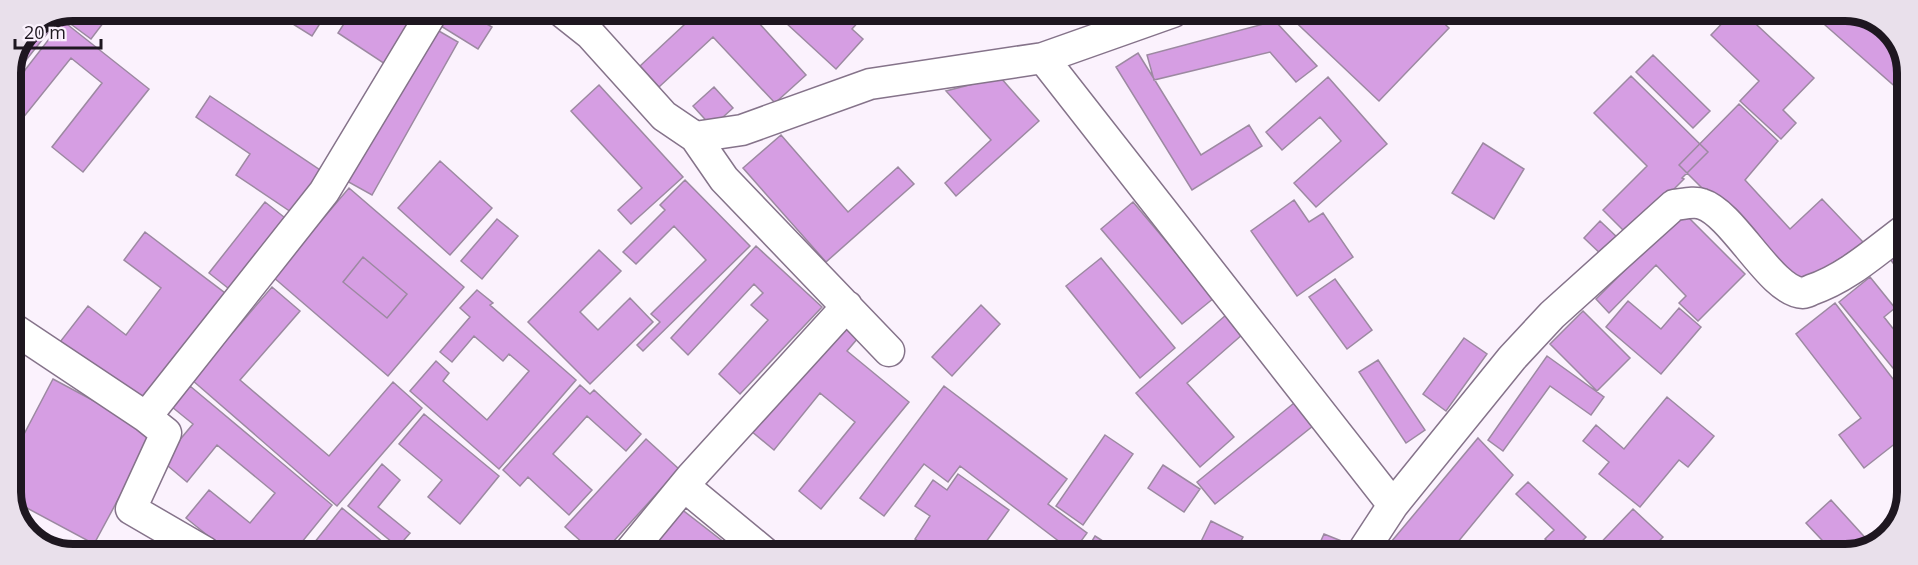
<svg xmlns="http://www.w3.org/2000/svg" width="1918" height="565" font-family="'Open Sans',sans-serif">
  <style>
    .building { fill: #d69ee3; stroke: #9c89a1; stroke-width: 1.5 }
    .lines { fill: none; stroke-linecap: round; stroke-linejoin: round }
    .minor-casing { stroke: #85738a; stroke-width: 33 }
    .minor { stroke: #fff; stroke-width: 30 }
    .rim { fill: none; stroke: #1e1720; stroke-width: 8 }
  </style>
  <rect width="100%" height="100%" fill="#fbf2fd"/>
  <!-- building -->
  <path class="building" d="M73 11H105L110 14 91 39 60 16Z
    M272 11H328L312 36Z
    M352 11H362L381 24 390 11H419L388 66 338 33Z
    M444 11H492L485 23 492 27 478 49 436 23Z
    M699 11H748L806 75 775 103 713 37 659 87 640 66Z
    M773 11H868L852 29 863 39 836 69Z
    M1085 12H1129L1110 34Z
    M1285 12H1432L1449 28 1379 101Z
    M1445 12H1462L1455 20Z
    M1732 13H1744L1814 78 1783 110 1796 123 1781 139 1740 101 1759 81 1711 35Z
    M1835 13H1861L1894 35 1907 69V97L1825 25Z
    M48 21 54 25 11 79V73L29 29Z
    M63 21 149 89 83 172 52 147 102 83 71 58 18 124 11 119V88Z
    M1275 21 1317 66 1296 82 1270 52 1154 80 1147 55Z
    M432 27 458 42 372 195 345 180Z
    M1138 53 1201 155 1249 125 1262 146 1192 190 1116 67Z
    M1653 55 1710 111 1693 128 1636 72Z
    M1631 76 1708 152 1682 178 1684 179 1628 235 1603 210 1647 166 1594 113Z
    M1000 77 1039 121 956 196 945 183 991 140 946 91Z
    M1328 77 1387 144 1316 207 1294 183 1341 141 1320 117 1282 150 1266 132Z
    M599 85 683 177 631 224 618 210 642 188 571 111Z
    M714 87 733 108 712 127 693 106Z
    M210 96 326 174 297 216 236 175 250 154 196 117Z
    M1739 104 1778 141 1745 180 1790 229 1822 199 1864 243 1799 285 1679 165Z
    M781 135 848 212 898 167 914 184 826 262 743 168Z
    M1483 143 1524 169 1494 219 1452 193Z
    M440 161 492 208 450 255 398 208Z
    M685 180 750 246 643 351 637 345 660 322 651 314 706 260 674 226 636 264 623 252 665 210 660 205Z
    M349 188 464 287 388 376 273 277Z
    M1294 200 1309 222 1323 213 1353 257 1297 296 1251 231Z
    M265 202 289 221 233 292 209 273Z
    M1133 202 1214 298 1182 324 1101 229Z
    M1683 212 1745 274 1698 321 1679 303 1686 296 1656 265 1609 313 1596 299Z
    M497 219 518 236 482 279 461 261Z
    M1600 221 1619 239 1603 256 1584 238Z
    M145 232 225 293 140 403 60 342 88 306 126 335 161 288 124 260Z
    M756 246 822 307 740 394 719 374 768 320 751 305 763 293 754 284 688 355 671 338Z
    M1906 248V281L1890 259Z
    M599 250 621 271 580 312 598 330 630 298 653 322 590 384 528 322Z
    M363 257 407 294 387 318 343 282Z
    M1101 258 1175 348 1140 378 1066 286Z
    M1870 277 1895 308 1884 317 1906 345V384L1839 302Z
    M1335 279 1372 330 1347 349 1309 297Z
    M272 287 300 311 240 380 329 456 393 382 422 408 337 506 192 380Z
    M477 290 493 303 490 305 576 380 499 469 410 391 436 361 449 373 443 381 487 420 529 371 509 354 503 361 474 336 452 362 440 352 470 317 460 308Z
    M1628 301 1661 329 1679 308 1701 327 1661 374 1606 327Z
    M1835 303 1906 396V435L1864 468 1839 435 1861 418 1796 334Z
    M981 305 1000 324 952 376 932 357Z
    M1583 311 1630 358 1597 391 1550 344Z
    M1226 315 1243 334 1187 383 1234 437 1200 467 1136 393Z
    M840 322 858 338 847 351 909 402 821 509 799 491 855 422 820 393 774 450 751 431Z
    M1464 338 1487 354 1446 411 1423 394Z
    M1547 356 1604 397 1591 415 1550 386 1503 451 1488 440Z
    M1378 360 1425 430 1406 443 1359 372Z
    M53 379 154 433 94 544 12 500 11 496V459Z
    M580 385 590 394 594 390 641 434 626 451 587 416 553 454 592 490 569 515 528 477 520 486 503 470Z
    M190 386 332 505 293 553 228 552 186 518 209 490 250 523 275 493 217 445 187 482 162 461 193 424 172 407Z
    M944 386 1067 479 1048 504 1087 533 1073 552 960 466 948 482 924 464 884 516 860 498Z
    M1667 397 1714 436 1688 467 1679 460 1640 507 1599 474 1609 462 1583 441 1596 425 1624 449Z
    M1299 399 1318 422 1215 504 1197 482Z
    M424 414 499 476 460 524 428 497 442 480 399 444Z
    M1105 435 1133 454 1083 525 1056 506Z
    M1478 438 1513 475 1448 554H1381Z
    M646 439 679 469 603 553H594L565 527Z
    M382 464 400 480 378 507 410 533 398 547 348 506Z
    M1163 465 1200 489 1184 512 1148 488Z
    M958 474 1009 510 978 553H936L915 539 930 516 915 506 933 480 947 490Z
    M1528 482 1586 537 1570 554H1561L1545 539 1554 530 1516 494Z
    M1831 500 1870 543 1864 548 1845 554H1835L1806 523Z
    M676 505 738 553H645Z
    M342 508 396 553H306Z
    M1633 509 1663 537 1647 554H1624L1621 551 1618 554H1590Z
    M1905 509 1896 522 1893 518Z
    M1211 521 1243 537 1234 554H1195Z
    M1324 534 1349 544 1345 554H1315Z
    M1095 536 1123 554H1084Z"/>
  <g class="lines">
    <defs>
      <path id="minor" d="M561 11 590 34 664 116 695 137 742 130 870 84 1043 58 1173 12
        M1043 58 1393 505
        M695 137 724 179 889 351
        M11 327 146 417 324 192 433 11
        M146 417 166 433 131 509 205 552
        M684 486 765 553
        M634 553 631 550 692 476 847 306
        M1361 554 1393 505 1512 358 1552 315 1674 205C1683 204 1694 201 1702 204 1734 214 1771 292 1803 293 1804 293 1810 291 1811 290 1847 278 1876 251 1907 228"/>
    </defs>
    <!-- minor casing -->
    <use href="#minor" class="minor-casing"/>
    <!-- minor -->
    <use href="#minor" class="minor"/>
  </g>
  <!-- crop -->
  <path d="M0 0H1918V565H0ZM73 21H1845A52 52 0 0 1 1897 73V492A52 52 0 0 1 1845 544H73A52 52 0 0 1 21 492V73A52 52 0 0 1 73 21Z" fill="#e9e0eb" fill-rule="evenodd"/>
  <path class="rim" d="M73 21H1845A52 52 0 0 1 1897 73V492A52 52 0 0 1 1845 544H73A52 52 0 0 1 21 492V73A52 52 0 0 1 73 21Z"/>
  <!-- scale -->
  <path d="M15 39v9h86v-9" fill="none" stroke="#1e1720" stroke-width="3"/>
  <text x="24" y="39" font-size="18" fill="#1e1720" stroke="#fbf2fd" stroke-width="4.5" paint-order="stroke">20 m</text>
</svg>
